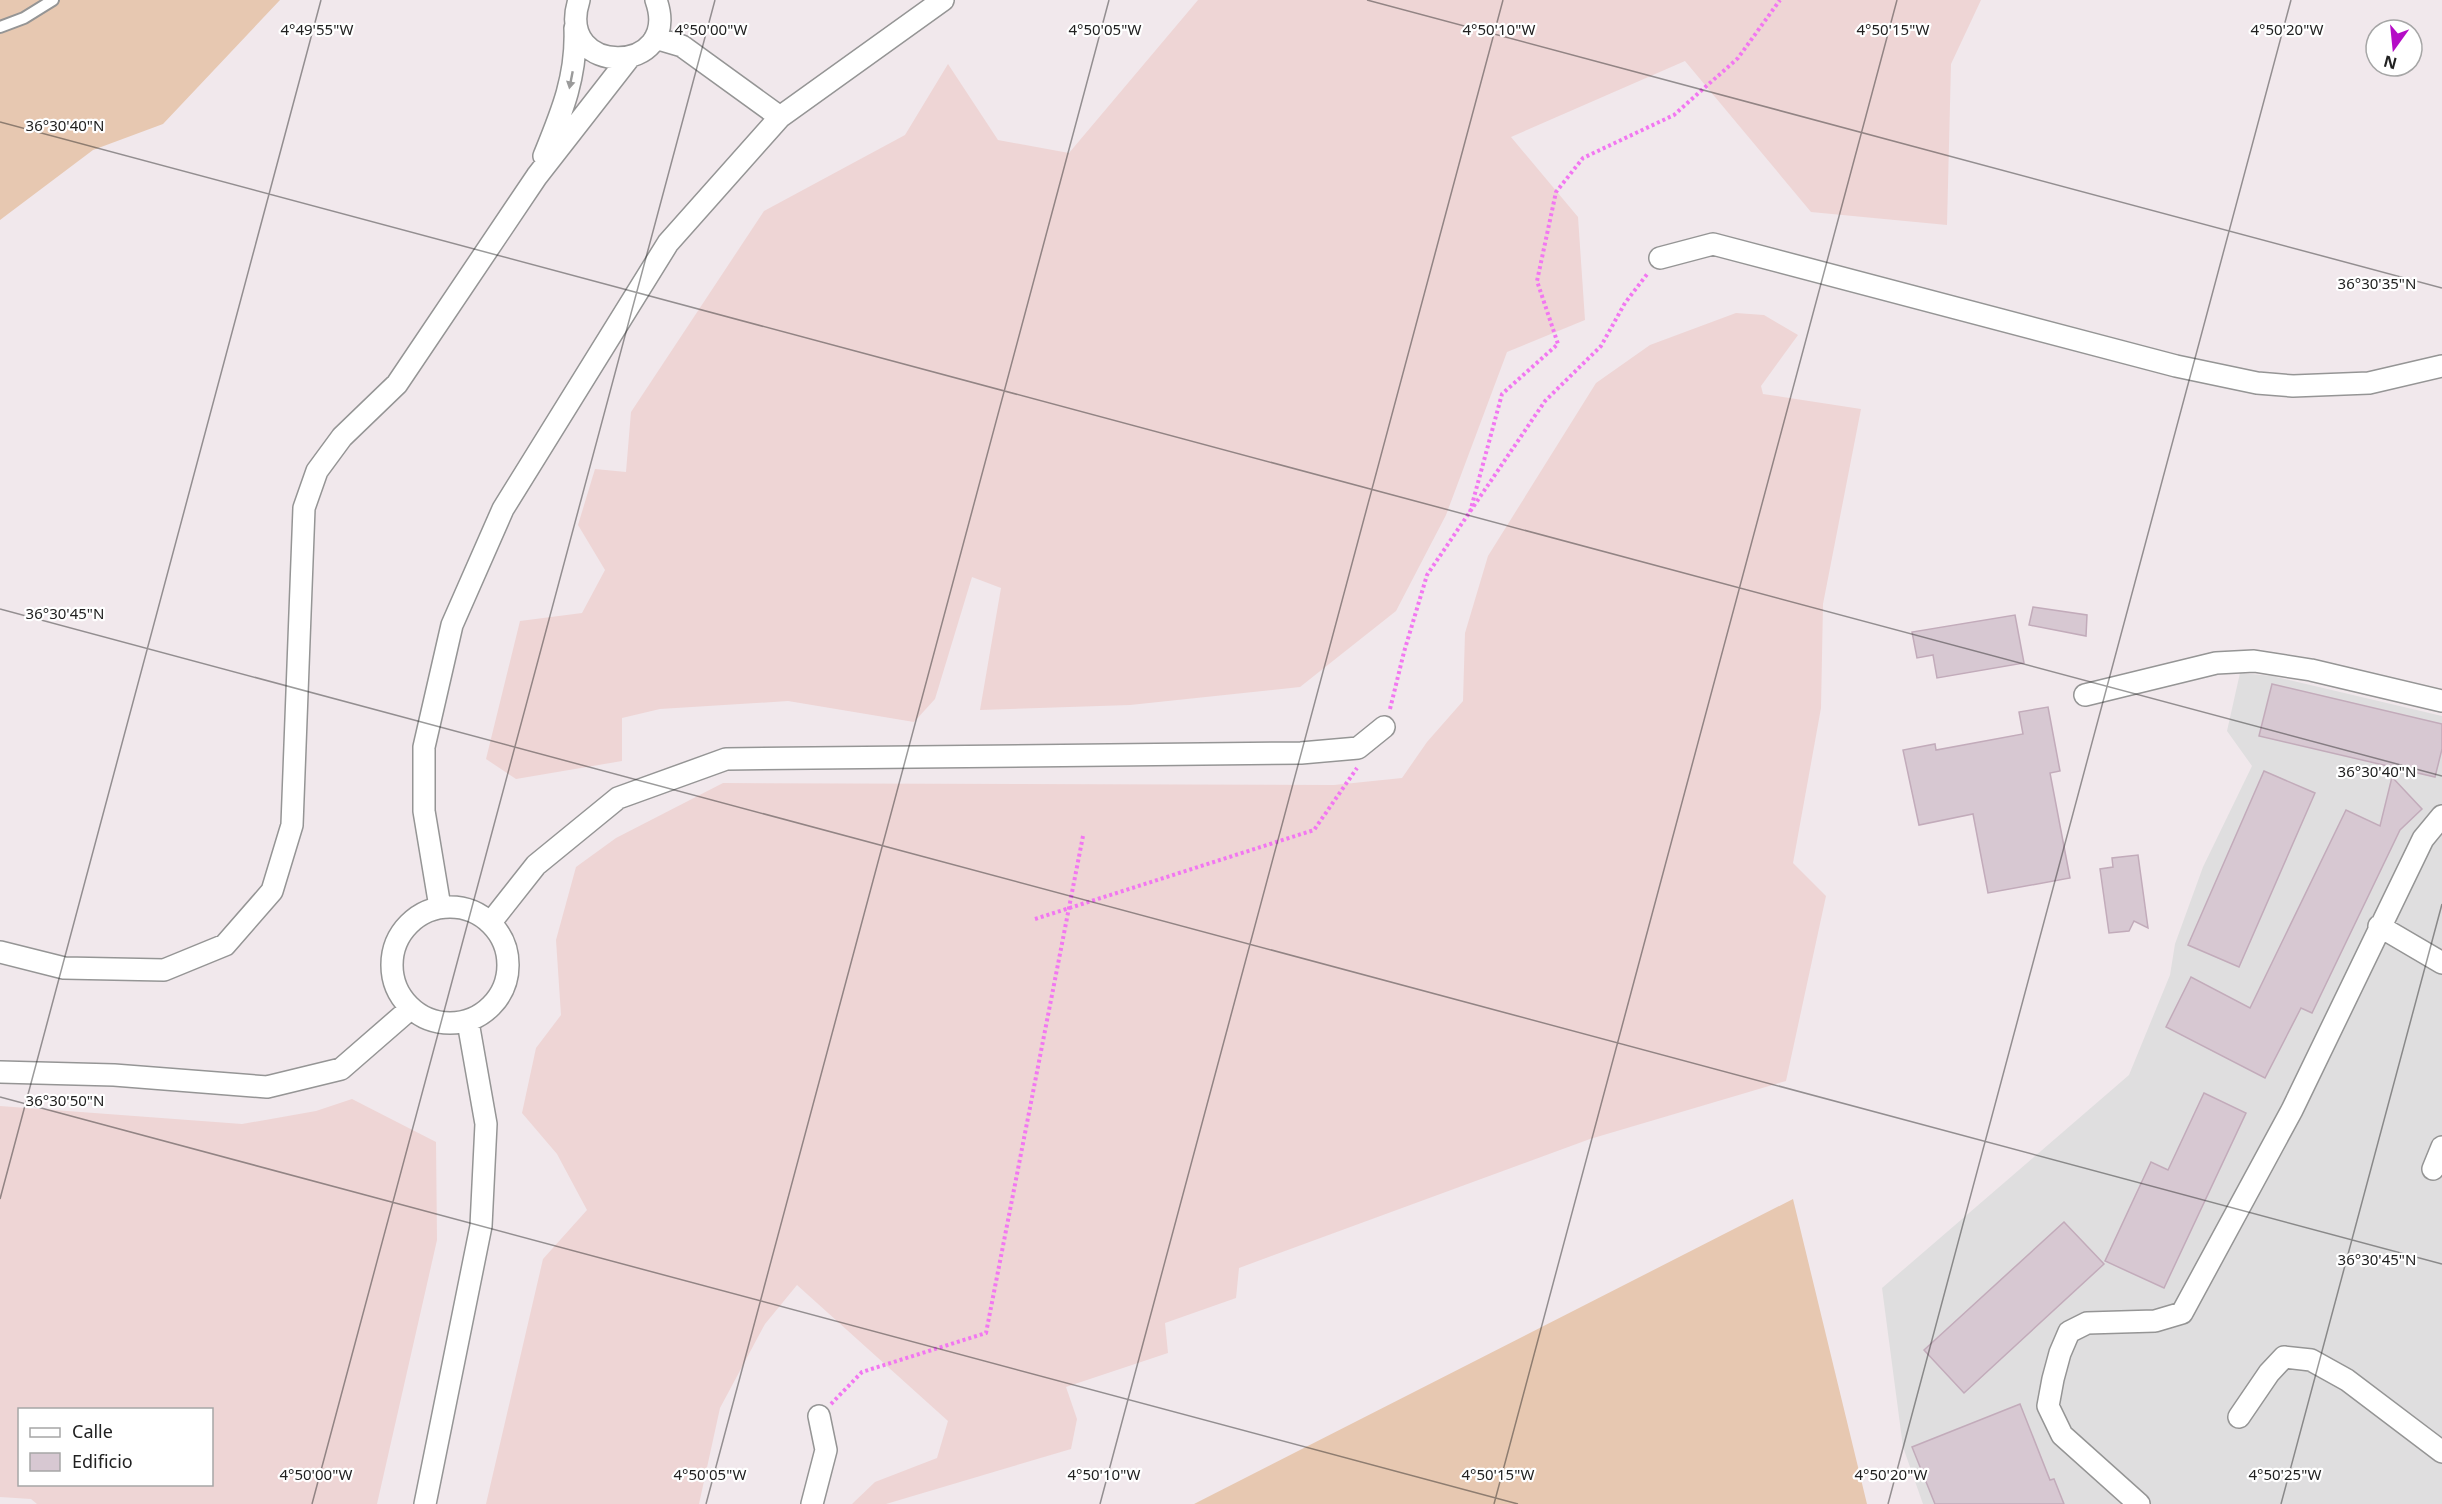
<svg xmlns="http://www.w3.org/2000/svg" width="2442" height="1504" font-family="'Noto Sans',sans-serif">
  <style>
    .residential { fill: #dfdedf }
    .farmland { fill: #eed5d5; fill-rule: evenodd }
    .grass { fill: #e7c8b1 }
    .building { fill: #d7c8d2; stroke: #c2abba; stroke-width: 1.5 }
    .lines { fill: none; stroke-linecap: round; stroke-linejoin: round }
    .lane-casing { stroke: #959595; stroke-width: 14 }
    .street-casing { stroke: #959595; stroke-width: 24 }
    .path { stroke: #f277f1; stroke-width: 4; stroke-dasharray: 3 3; stroke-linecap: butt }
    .lane { stroke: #fff; stroke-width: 10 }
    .street { stroke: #fff; stroke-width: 21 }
    .oneway { fill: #9b9b9b }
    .ticks { fill: none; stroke: #212121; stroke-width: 1.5; stroke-opacity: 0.45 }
    .ticks-label { font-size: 15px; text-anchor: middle; fill: #212121; stroke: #fff; stroke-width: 4.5; stroke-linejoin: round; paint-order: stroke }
  </style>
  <rect width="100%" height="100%" fill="#f1e8ec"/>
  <!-- residential -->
  <path class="residential" d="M2240 673 2272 676 2442 716V1504H1923L1903 1447 1882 1288 2129 1075 2170 975 2175 944 2203 867 2252 766 2227 731Z"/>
  <!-- farmland -->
  <path class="farmland" d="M1198 0H1981L1951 64 1947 225 1811 212 1685 61 1511 137 1578 217 1585 320 1507 352 1446 515 1396 611 1300 687 1130 705 980 710 1001 588 972 577 935 699 914 722 788 701 660 709 622 718V761L516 779 486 759 520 621 582 613 605 570 578 525 595 469 626 472 631 412 764 211 905 135 948 64 998 140 1069 153Z
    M1736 313 1764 315 1798 335 1761 386 1763 394 1861 409 1823 604 1821 708 1793 863 1826 896 1786 1081 1590 1139 1239 1268 1236 1298 1165 1323 1168 1353 1066 1387 1077 1419 1071 1449 886 1504H852L875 1482 937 1458 948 1421 797 1285 765 1324 720 1408 699 1504H486L543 1259 587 1210 557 1154 522 1113 536 1048 561 1015 556 940 576 867 616 838 723 783 1334 785 1402 778 1427 742 1463 701 1465 633 1488 556 1596 383 1650 345Z
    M352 1099 436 1142 437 1240 377 1504H37L31 1499 0 1497V1106L242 1124 316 1111ZM20 1410H212V1484H20Z"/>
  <!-- grass -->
  <path class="grass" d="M0 0H280L163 124 93 150 0 220Z
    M1793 1199 1867 1504H1194Z"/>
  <!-- building -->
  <path class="building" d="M2033 607 2087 615 2086 636 2029 625Z
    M2015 615 2024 663 1937 678 1933 655 1917 658 1912 632Z
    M2272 684 2442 724V749L2435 777 2259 736Z
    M2048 707 2060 771 2050 773 2070 878 1988 893 1973 814 1919 825 1903 750 1935 744 1936 750 2023 734 2019 712Z
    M2264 771 2315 793 2239 967 2188 945Z
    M2392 777 2422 809 2400 830 2312 1013 2301 1008 2265 1078 2166 1027 2191 977 2250 1008 2346 810 2380 826Z
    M2138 855 2148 928 2134 921 2129 931 2109 933 2100 869 2113 867 2112 858Z
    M2204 1093 2246 1113 2164 1288 2105 1261 2151 1162 2168 1170Z
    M2064 1222 2104 1264 1964 1393 1924 1350Z
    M2020 1404 2050 1480 2054 1479 2064 1504H1935L1912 1447Z"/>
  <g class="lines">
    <defs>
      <path id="lane" d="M0 27 24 18 53 0"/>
      <path id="street" d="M579 0C554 78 683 76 656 0
        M655 38 682 46 780 117
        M544 156C562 112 577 76 575 28
        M1660 258 1713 244 2176 366 2257 383 2293 386 2369 383 2442 366
        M2085 695 2216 663 2254 661 2311 670 2442 701
        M392 965a58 58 0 1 1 116 0a58 58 0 1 1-116 0Z
        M440 907 424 811V747L452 625 503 509 668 243 780 117 943 0
        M491 922 536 865 618 798 726 759 1301 753 1358 748 1384 727
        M2379 926 2442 963
        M0 952 64 968 164 970 225 945 272 891 292 825 304 508 317 471 342 437 397 384 537 176 629 58
        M0 1072 114 1075 267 1087 341 1069 410 1009
        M2433 1169 2442 1147
        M2239 1417 2269 1373 2284 1357 2311 1360 2347 1380 2442 1452
        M425 1504 481 1226 486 1124 468 1022
        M812 1504 826 1450 819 1416
        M2139 1504 2062 1435 2048 1406 2053 1379 2060 1353 2069 1332 2087 1323 2155 1321 2182 1313 2292 1110 2423 839 2442 816"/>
    </defs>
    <!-- lane casing -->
    <use href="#lane" class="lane-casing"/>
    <!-- street casing -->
    <use href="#street" class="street-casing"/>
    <!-- path -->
    <path class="path" d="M1470 512 1502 394 1558 344 1537 281 1556 192 1583 158 1674 115 1738 58 1780 0
      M1390 709 1404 652 1427 575 1545 401 1601 346 1625 303 1648 273
      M1035 919 1314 830 1357 768
      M831 1404 862 1372 986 1333 1083 836"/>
    <!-- lane -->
    <use href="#lane" class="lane"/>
    <!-- street -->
    <use href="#street" class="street"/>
  </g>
  <!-- one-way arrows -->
  <defs><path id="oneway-solid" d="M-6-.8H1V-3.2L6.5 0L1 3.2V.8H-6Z" transform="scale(1.5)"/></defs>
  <use class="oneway" href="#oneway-solid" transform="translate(571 80) rotate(101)"/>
  <!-- ticks -->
  <path class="ticks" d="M1367 0 2442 288M0 122 2442 776M0 609 2442 1264M0 1097 1518 1504M0 1199 321 0M312 1504 715 0M706 1504 1109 0M1100 1504 1503 0M1494 1504 1897 0M1888 1504 2291 0M2281 1504 2442 904"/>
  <g class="ticks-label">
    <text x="317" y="35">4°49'55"W</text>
    <text x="711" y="35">4°50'00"W</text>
    <text x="1105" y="35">4°50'05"W</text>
    <text x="1499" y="35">4°50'10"W</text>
    <text x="1893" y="35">4°50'15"W</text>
    <text x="2287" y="35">4°50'20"W</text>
    <text x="65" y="131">36°30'40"N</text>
    <text x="2377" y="289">36°30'35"N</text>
    <text x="65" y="619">36°30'45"N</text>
    <text x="2377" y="777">36°30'40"N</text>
    <text x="65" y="1106">36°30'50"N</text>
    <text x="2377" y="1265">36°30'45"N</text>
    <text x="316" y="1480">4°50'00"W</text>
    <text x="710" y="1480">4°50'05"W</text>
    <text x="1104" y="1480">4°50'10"W</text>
    <text x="1498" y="1480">4°50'15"W</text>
    <text x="1891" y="1480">4°50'20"W</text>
    <text x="2285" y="1480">4°50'25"W</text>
  </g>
  <!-- legend -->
  <rect x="18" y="1408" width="195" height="78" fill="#ffffff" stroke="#a6a6a6" stroke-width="1.5"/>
  <rect x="30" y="1428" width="30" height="9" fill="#ffffff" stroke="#a6a6a6" stroke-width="1.5"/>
  <text x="72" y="1438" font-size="18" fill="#212121">Calle</text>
  <rect x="30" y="1453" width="30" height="18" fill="#d7c8d2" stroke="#a6a6a6" stroke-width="1.5"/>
  <text x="72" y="1468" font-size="18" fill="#212121">Edificio</text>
  <!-- north arrow -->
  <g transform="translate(2394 48) rotate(195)"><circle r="28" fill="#ffffff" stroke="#a6a6a6" stroke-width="1.5"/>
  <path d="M0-4.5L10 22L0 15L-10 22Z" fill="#b50cc6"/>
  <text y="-9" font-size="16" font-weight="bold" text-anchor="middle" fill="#212121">N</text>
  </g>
</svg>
